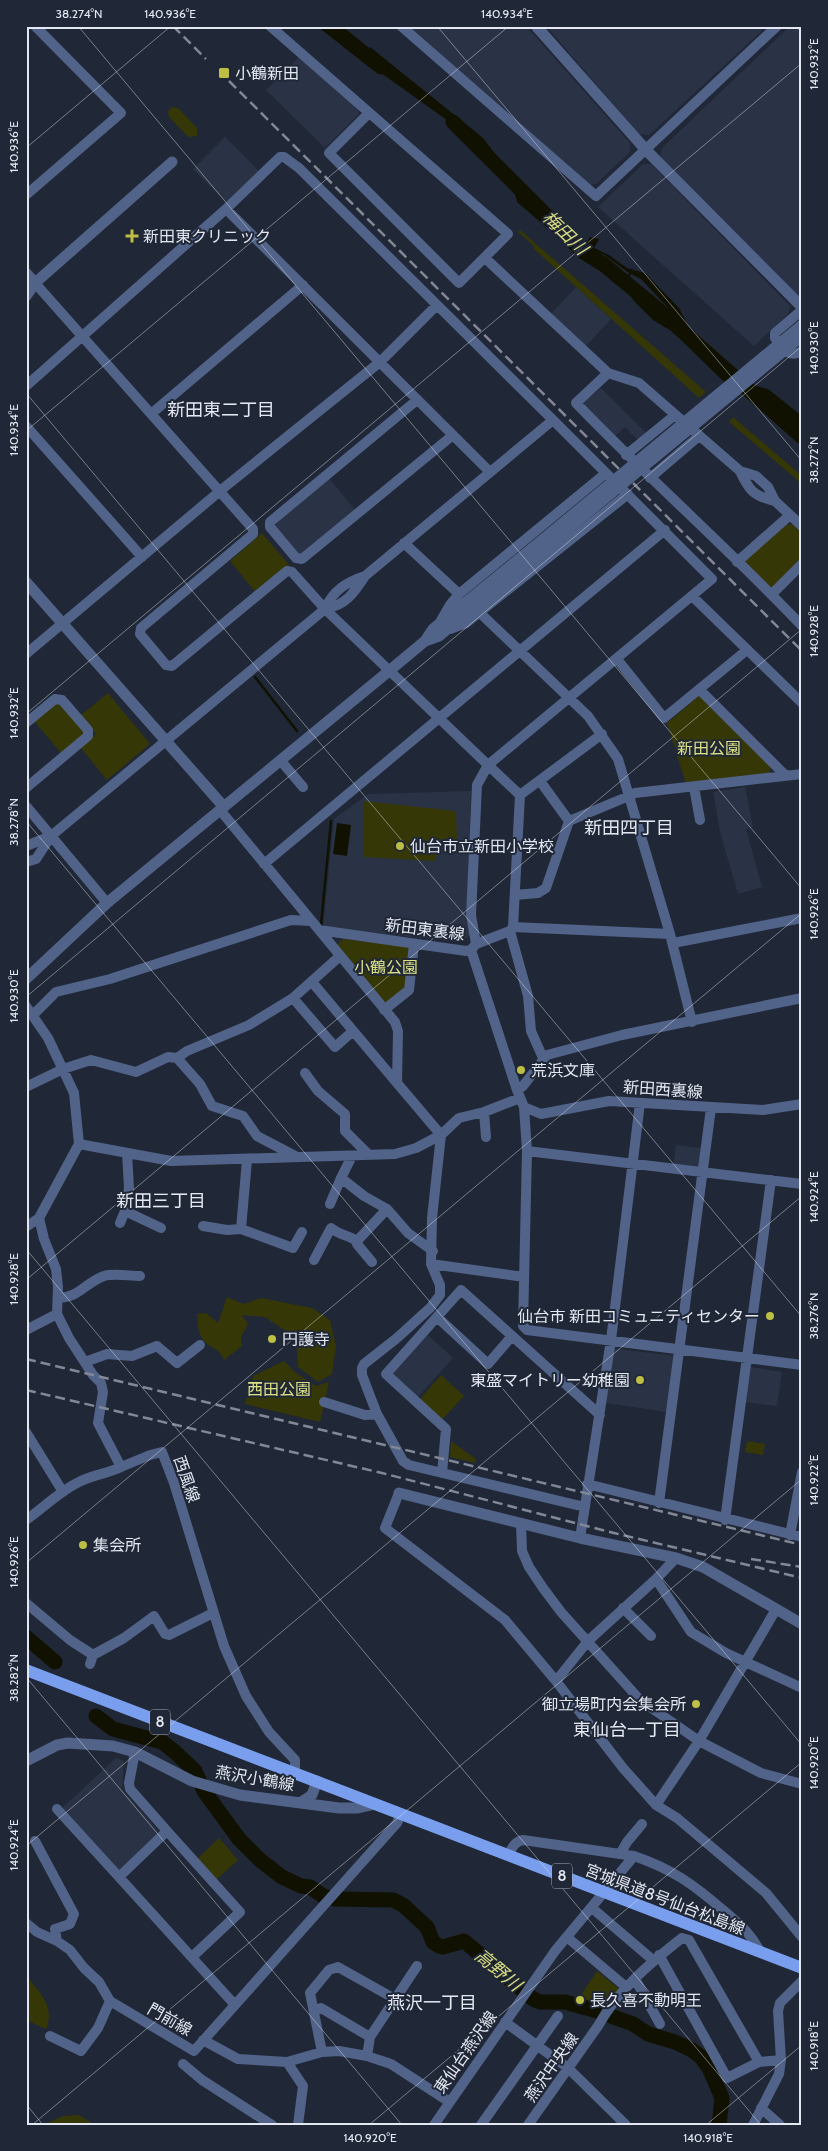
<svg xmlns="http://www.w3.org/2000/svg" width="828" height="2151" font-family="Cabin,'Noto Sans JP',sans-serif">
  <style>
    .built { fill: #2a3346 }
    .green { fill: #363706 }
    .water { fill: #111101; fill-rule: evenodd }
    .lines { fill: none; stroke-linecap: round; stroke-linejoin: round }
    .stream { stroke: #111101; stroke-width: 2.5 }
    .river { stroke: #111101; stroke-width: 15 }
    .minor { stroke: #516389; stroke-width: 10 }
    .tertiary { stroke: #516389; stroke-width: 11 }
    .primary { stroke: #799eed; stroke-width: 12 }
    .rail { stroke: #828895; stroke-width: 2.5; stroke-dasharray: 10 5; stroke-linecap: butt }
    .tertiary-bridge { stroke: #516389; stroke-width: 11 }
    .ticks { fill: none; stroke: #e3e8f2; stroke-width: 1; stroke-opacity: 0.45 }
    .poi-dot { fill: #bcbf44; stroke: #202736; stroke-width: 2 }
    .labels { text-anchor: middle; stroke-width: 4; stroke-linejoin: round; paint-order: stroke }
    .shield { fill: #202736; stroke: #a8aeba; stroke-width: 1 }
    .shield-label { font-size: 15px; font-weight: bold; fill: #e3e8f2 }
    .poi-label { font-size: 16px; fill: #e3e8f2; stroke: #202736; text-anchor: start }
    .park-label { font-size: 16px; fill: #dce185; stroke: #202736 }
    .street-label { font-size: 16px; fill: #e3e8f2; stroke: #202736 }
    .water-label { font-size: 18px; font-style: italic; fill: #d8dc81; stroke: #202736 }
    .neighbourhood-label { font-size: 18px; fill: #e3e8f2; stroke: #202736 }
    .neatline { fill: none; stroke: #e3e8f2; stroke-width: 2 }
    .ticks-label { font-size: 12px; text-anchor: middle; fill: #e3e8f2 }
  </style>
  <rect width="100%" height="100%" fill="#202736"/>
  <!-- built -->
  <path class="built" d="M406 26H526L630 143V152L596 184 588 185Z
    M546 26H767L649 135 639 134Z
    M790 26H802L801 299 660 157 663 147Z
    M299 57 358 107 359 114 325 148 266 90Z
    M225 137 259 171 227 203 193 169Z
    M643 164H651L790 306 788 314 754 346 598 207Z
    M576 287 611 319 585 347 550 315Z
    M601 388 647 434 639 441 625 427 614 437 586 409 584 402Z
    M329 478 356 511 303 554H297L275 528 276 522Z
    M745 787 753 827 746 829 762 887 738 894 720 832 713 792Z
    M471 791 466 919 470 935 460 942 323 928 334 819 368 794Z
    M676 1145 702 1148 700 1169 673 1167Z
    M426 1333 453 1358 416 1399 391 1376V1370Z
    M612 1348 674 1356 667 1412 606 1403Z
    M750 1367 782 1372 777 1406 745 1402Z
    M116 1758 124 1761 122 1789 160 1833 118 1871 61 1809Z"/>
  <!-- green -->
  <path class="green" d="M172 107 178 108 197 128V136L188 137 169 117 168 111Z
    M520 230 706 392 699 398 533 248 534 246 518 232Z
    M733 417 802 476V484L729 422Z
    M793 524 802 532V558L772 590 743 561 786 525Z
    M262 533 290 566 257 594 230 561Z
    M108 693 150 744 107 780 80 747 96 734 81 715Z
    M700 695 771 767 768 775 686 784 667 723Z
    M60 704 83 729 84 736 62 754 34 721 54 705Z
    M363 801 456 811 457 842 442 838 435 861 363 857Z
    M343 939 411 947 407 990 387 1006 337 945Z
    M227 1297 243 1304 261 1298 312 1308 330 1320 336 1346 332 1374 318 1382 298 1367 296 1338 265 1317 242 1315 248 1324 241 1337 242 1346 224 1360C217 1345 212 1350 204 1341 198 1335 198 1323 197 1314L206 1313 218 1323Z
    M284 1361 295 1372 316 1386 329 1382 320 1422 245 1404 253 1376Z
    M441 1375 464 1396 440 1422 418 1401Z
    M451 1441 476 1459 475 1463 450 1457Z
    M747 1441 765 1444 763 1455 745 1452Z
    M219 1838 238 1860 215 1881 196 1860Z
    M597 1971 619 1989 603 2009 580 1996Z
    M26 1975C39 1992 56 2007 46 2029L26 2020Z
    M79 2115 95 2125H43L63 2116Z"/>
  <!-- water -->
  <path class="water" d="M317 26H324L364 59 370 47 483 138 523 190 536 210 558 227 569 230 585 245 590 237 599 239 594 248 609 255 627 268 645 273 679 308 691 331 727 378 768 389 802 416V436L786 418 722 380 673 332 653 320 634 301 624 286 629 273 603 254 591 252 545 226 517 202 511 178 472 138 374 68 369 67ZM631 274 641 279 668 308 666 315 643 305 626 285Z
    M337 823 351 825 347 856 333 854Z"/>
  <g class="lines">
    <!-- stream -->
    <path class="stream" d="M255 677 297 731
      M321 925 331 821"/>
    <!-- river -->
    <path class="river" d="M330 26 381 67
      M453 122 582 251 603 264 654 306 802 437
      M26 1637 55 1662
      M96 1716 113 1729 162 1742 175 1752 195 1771 204 1791 239 1839 260 1860 282 1877 301 1886 310 1887 323 1896 335 1899 393 1900 403 1905 427 1927 433 1942 439 1946 443 1947 464 1941 533 1999 540 2002H565L597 2011 633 2024 648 2034 675 2042 692 2050 701 2057 709 2068 722 2098 719 2125"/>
    <!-- minor -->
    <path class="minor" d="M270 26 508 234 459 283 329 153 369 113
      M401 26 596 196 777 26
      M26 195 121 113 35 26
      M226 209 490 472
      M485 258 608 373 639 383 740 471 756 476 768 487 775 501 802 526
      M35 283 253 529V534L141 628 140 634 166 665 172 666 287 571 292 572 325 609 488 765 477 785 471 915 476 944
      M802 310 775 333V338C783 348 788 359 802 351
      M608 373 576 403C649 479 729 549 802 626
      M26 386 226 209 280 157H284L299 168 553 420 365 576C354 593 346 605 325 609
      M417 400 270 522V527L296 558 302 559 453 435
      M151 414 303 285
      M26 426 142 557
      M626 455 675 415
      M740 471C749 490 753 496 775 501
      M650 478 699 436
      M404 543 459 594
      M737 562 790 515
      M772 594 802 564
      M692 596 802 703
      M479 612 588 716 618 759 670 934 692 1022
      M440 622 450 605 459 594 606 473
      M450 629 466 623 628 494
      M26 654 226 486 380 362 437 305
      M617 659 664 718 747 650
      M700 690 786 776
      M26 723 55 699 62 700 88 730V736L26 788
      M281 761 303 787
      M540 781 569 821
      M694 787 700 820
      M520 795 602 734
      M26 806 107 903
      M220 810 395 1022 398 1031 397 1083 441 1135 459 1118 484 1112 520 1098
      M26 846 51 836 325 609C333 590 347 582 365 576
      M26 862 36 859 51 836
      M264 864 665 530
      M515 895 538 893 546 888 569 821 629 796 635 793 802 774
      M513 927 520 795 488 765 712 579 553 420
      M319 930 466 951 471 950 476 944 510 931 513 927 670 934
      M510 931 528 996 531 1031 543 1058
      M673 943 802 918
      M471 950 517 1090 524 1107 527 1151 523 1326 527 1330 802 1365
      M312 982 397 1083
      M293 998 335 1047 353 1031
      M26 1006 48 1038 74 1093 79 1144 39 1218 26 1227
      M384 1010 409 990 414 944
      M33 1015 56 992 110 979 291 920 311 921
      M177 1058 200 1084 212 1106 243 1116 257 1136 297 1157
      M305 1073 318 1091 345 1114V1131L368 1154
      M28 1086 63 1069 91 1060 136 1072 168 1057 177 1058 187 1051 249 1025 293 998 340 956
      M517 1090 523 1086 547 1055 622 1035 802 998
      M524 1107 541 1114 609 1101 763 1110 802 1104
      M484 1112 486 1137
      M79 1144 171 1161 395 1154 416 1148 441 1135 432 1218 431 1264 440 1285V1295L430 1308 397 1338 364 1364 362 1368V1375L377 1414 403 1461 409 1465 585 1507
      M527 1151 802 1184
      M127 1153 129 1188 125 1211 161 1228
      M352 1156 341 1178 364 1196 387 1209 408 1233 433 1251
      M330 1204 341 1178
      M39 1218 44 1239 56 1269 58 1287 57 1314 69 1338 93 1375 101 1383 103 1392 98 1423 121 1467 150 1455 162 1452 174 1483 224 1646 246 1696 269 1732 295 1760V1773
      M120 1223 125 1211
      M203 1226 227 1230 241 1229 247 1160
      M241 1229 293 1248 302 1232
      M314 1260 331 1228C339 1235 348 1235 357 1241
      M372 1262 357 1244V1241L387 1209
      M431 1264 524 1277
      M58 1298C80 1297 85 1283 104 1276 114 1273 129 1276 140 1276
      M437 1317 488 1364 512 1336
      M26 1330 57 1314
      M85 1362 107 1354 132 1356 157 1346 177 1363 200 1345
      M324 1402 365 1415 377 1414
      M26 1432 63 1492
      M442 1473 446 1429 386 1374 461 1290 600 1415
      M587 1484 802 1537
      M399 1493 385 1528 505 1620 556 1681 623 1768 656 1805 677 1818 766 1893 802 1937
      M659 1503 711 1108
      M26 1520C43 1508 59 1492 77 1483 91 1475 107 1474 121 1467
      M725 1520 771 1180
      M521 1523 522 1551 529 1567 543 1588 561 1612 640 1700 699 1741 761 1773 802 1784
      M790 1535 802 1472
      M580 1538 611 1340 640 1103
      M656 1579 691 1632 726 1653 802 1688
      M26 1603 70 1640 93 1655
      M623 1608 651 1636
      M90 1664 93 1655 124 1638 154 1616 165 1634 169 1635 213 1613
      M556 1681 588 1641 656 1579 676 1558
      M656 1805 699 1741 775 1611
      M57 1809 119 1877 167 1831 130 1789 129 1783 135 1752
      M167 1831 240 1912 192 1957
      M35 1841 74 1914 70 1924 55 1929 57 1941
      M620 1854 627 1842 642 1824
      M508 1855C512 1848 515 1841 523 1840L634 1856C672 1869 693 1884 723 1910 739 1924 751 1933 761 1953
      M119 1877 235 2005
      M592 1908 654 1961
      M26 1923 37 1932 57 1941 70 1950 84 1968 99 1982 110 2001 194 2051 397 1823 401 1814
      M568 1938 626 1987
      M659 1955 727 2078 759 2062 781 2060
      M635 1979 660 2024
      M314 2010 321 2008 370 2037
      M505 2022 568 2068 626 2125
      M50 2036 81 2051 98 2028 110 2001
      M203 2040 238 2059 287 2062 322 2052 339 2051 367 2056 391 2064 448 2101
      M322 2052 310 1993 329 1970 338 1967 395 1999
      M367 2056 370 2037 417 1966
      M287 2062 303 2086 298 2125
      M183 2064 202 2080 272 2125
      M761 2108 780 2125
      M434 2125 555 1951 634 1856
      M481 2125 558 2016
      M528 2125 598 2026C618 1990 650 1963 682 1938L689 1940 759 2062
      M753 2125 779 2074 781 2060 778 2011 780 2003 802 1981"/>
    <!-- tertiary -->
    <path class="tertiary" d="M536 26 646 150 802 307
      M26 273 35 283
      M26 296 35 283 172 162
      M26 582 224 807
      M425 641 439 636 546 547
      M26 979 107 903 389 671 425 641 433 629 541 541
      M399 1493 580 1538 676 1558 703 1567 802 1624
      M26 1761 57 1745 68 1743 113 1746 135 1752 192 1781 240 1795 339 1808H358L375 1804
      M300 1803 312 1795 317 1781"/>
    <!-- primary -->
    <path class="primary" d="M26 1670 802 1968"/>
    <!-- rail -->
    <path class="rail" d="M173 26 206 59
      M229 81 802 651
      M26 1359 802 1545
      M26 1390 382 1473 614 1533 802 1578
      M751 1559 802 1567"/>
    <!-- tertiary-bridge -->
    <path class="tertiary-bridge" d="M541 541 802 325
      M546 547 802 336"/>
  </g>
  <!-- ticks -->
  <path class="ticks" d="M78 26 802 889M437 26 802 461M796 26 802 33M26 148 171 26M26 393 802 1317M26 431 509 26M26 714 802 63M26 821 802 1745M26 997 802 346M26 1249 761 2125M26 1280 802 629M26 1563 802 913M26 1677 402 2125M26 1846 802 1196M26 2104 43 2125M32 2125 802 1479M369 2125 802 1762M706 2125 802 2045"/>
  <!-- markers -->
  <g class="poi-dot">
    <rect x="218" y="67" width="12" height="12" rx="2.5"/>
    <path d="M129.5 228.5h5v5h5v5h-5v5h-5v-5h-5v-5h5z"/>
    <circle cx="400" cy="846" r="5"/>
    <circle cx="521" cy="1070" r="5"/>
    <circle cx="770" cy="1316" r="5"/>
    <circle cx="272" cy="1339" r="5"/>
    <circle cx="640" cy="1380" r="5"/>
    <circle cx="83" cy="1545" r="5"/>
    <circle cx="696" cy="1704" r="5"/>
    <circle cx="580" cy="2000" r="5"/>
  </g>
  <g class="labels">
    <!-- shield labels -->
    <g class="shield">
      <rect x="150" y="1709.5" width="20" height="25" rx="4"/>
      <rect x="552" y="1863.5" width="20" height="25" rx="4"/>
    </g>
    <g class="shield-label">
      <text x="160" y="1727">8</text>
      <text x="562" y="1881">8</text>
    </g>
    <!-- poi labels -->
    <g class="poi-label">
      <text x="235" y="79">小鶴新田</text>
      <text x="143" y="242">新田東クリニック</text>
      <text x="410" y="852">仙台市立新田小学校</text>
      <text x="531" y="1076">荒浜文庫</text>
      <text x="760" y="1322" text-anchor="end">仙台市 新田コミュニティセンター</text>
      <text x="282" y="1345">円護寺</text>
      <text x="630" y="1386" text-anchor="end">東盛マイトリー幼稚園</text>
      <text x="93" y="1551">集会所</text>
      <text x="686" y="1710" text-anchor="end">御立場町内会集会所</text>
      <text x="590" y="2006">長久喜不動明王</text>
    </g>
    <!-- park labels -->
    <g class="park-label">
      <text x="709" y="754">新田公園</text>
      <text x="386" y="973">小鶴公園</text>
      <text x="279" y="1395">西田公園</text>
    </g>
    <!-- street labels -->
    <g class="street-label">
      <text transform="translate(425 929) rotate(7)" y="6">新田東裏線</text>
      <text transform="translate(663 1089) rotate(4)" y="6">新田西裏線</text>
      <text transform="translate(187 1479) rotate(71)" y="6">西風線</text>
      <text transform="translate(255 1778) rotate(10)" y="6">燕沢小鶴線</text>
      <text transform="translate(665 1899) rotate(21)" y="6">宮城県道8号仙台松島線</text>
      <text transform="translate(170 2019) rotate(30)" y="6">門前線</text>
      <text transform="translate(465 2052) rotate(-55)" y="6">東仙台燕沢線</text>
      <text transform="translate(551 2067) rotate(-55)" y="6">燕沢中央線</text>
    </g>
    <!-- water labels -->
    <g class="water-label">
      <text transform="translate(565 233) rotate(44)" y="6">梅田川</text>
      <text transform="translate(498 1970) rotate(40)" y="6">高野川</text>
    </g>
    <!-- neighbourhood labels -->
    <g class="neighbourhood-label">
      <text x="221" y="416">新田東二丁目</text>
      <text x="629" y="834">新田四丁目</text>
      <text x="161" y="1207">新田三丁目</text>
      <text x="627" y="1736">東仙台一丁目</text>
      <text x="432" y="2009">燕沢一丁目</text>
    </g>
  </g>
  <!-- border -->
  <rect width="828" height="2151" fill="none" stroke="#202736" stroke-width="55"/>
  <rect x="28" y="28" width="772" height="2096" class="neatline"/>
  <g class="ticks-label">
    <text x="79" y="18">38.274°N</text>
    <text x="170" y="18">140.936°E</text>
    <text x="507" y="18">140.934°E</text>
    <text transform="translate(814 64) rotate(-90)" y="4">140.932°E</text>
    <text transform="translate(14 147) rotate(-90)" y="4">140.936°E</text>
    <text transform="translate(814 348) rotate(-90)" y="4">140.930°E</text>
    <text transform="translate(14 430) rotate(-90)" y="4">140.934°E</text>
    <text transform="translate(814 460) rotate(-90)" y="4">38.272°N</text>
    <text transform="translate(814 631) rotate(-90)" y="4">140.928°E</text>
    <text transform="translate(14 713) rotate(-90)" y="4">140.932°E</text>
    <text transform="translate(14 822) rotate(-90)" y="4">38.278°N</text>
    <text transform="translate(814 914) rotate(-90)" y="4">140.926°E</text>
    <text transform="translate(14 996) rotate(-90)" y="4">140.930°E</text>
    <text transform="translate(814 1197) rotate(-90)" y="4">140.924°E</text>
    <text transform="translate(14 1279) rotate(-90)" y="4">140.928°E</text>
    <text transform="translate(814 1316) rotate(-90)" y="4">38.276°N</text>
    <text transform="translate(814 1480) rotate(-90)" y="4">140.922°E</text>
    <text transform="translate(14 1562) rotate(-90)" y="4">140.926°E</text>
    <text transform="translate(14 1678) rotate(-90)" y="4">38.282°N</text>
    <text transform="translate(814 1763) rotate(-90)" y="4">140.920°E</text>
    <text transform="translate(14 1845) rotate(-90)" y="4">140.924°E</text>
    <text transform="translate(814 2046) rotate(-90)" y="4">140.918°E</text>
    <text x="370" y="2142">140.920°E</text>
    <text x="708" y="2142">140.918°E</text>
  </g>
</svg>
